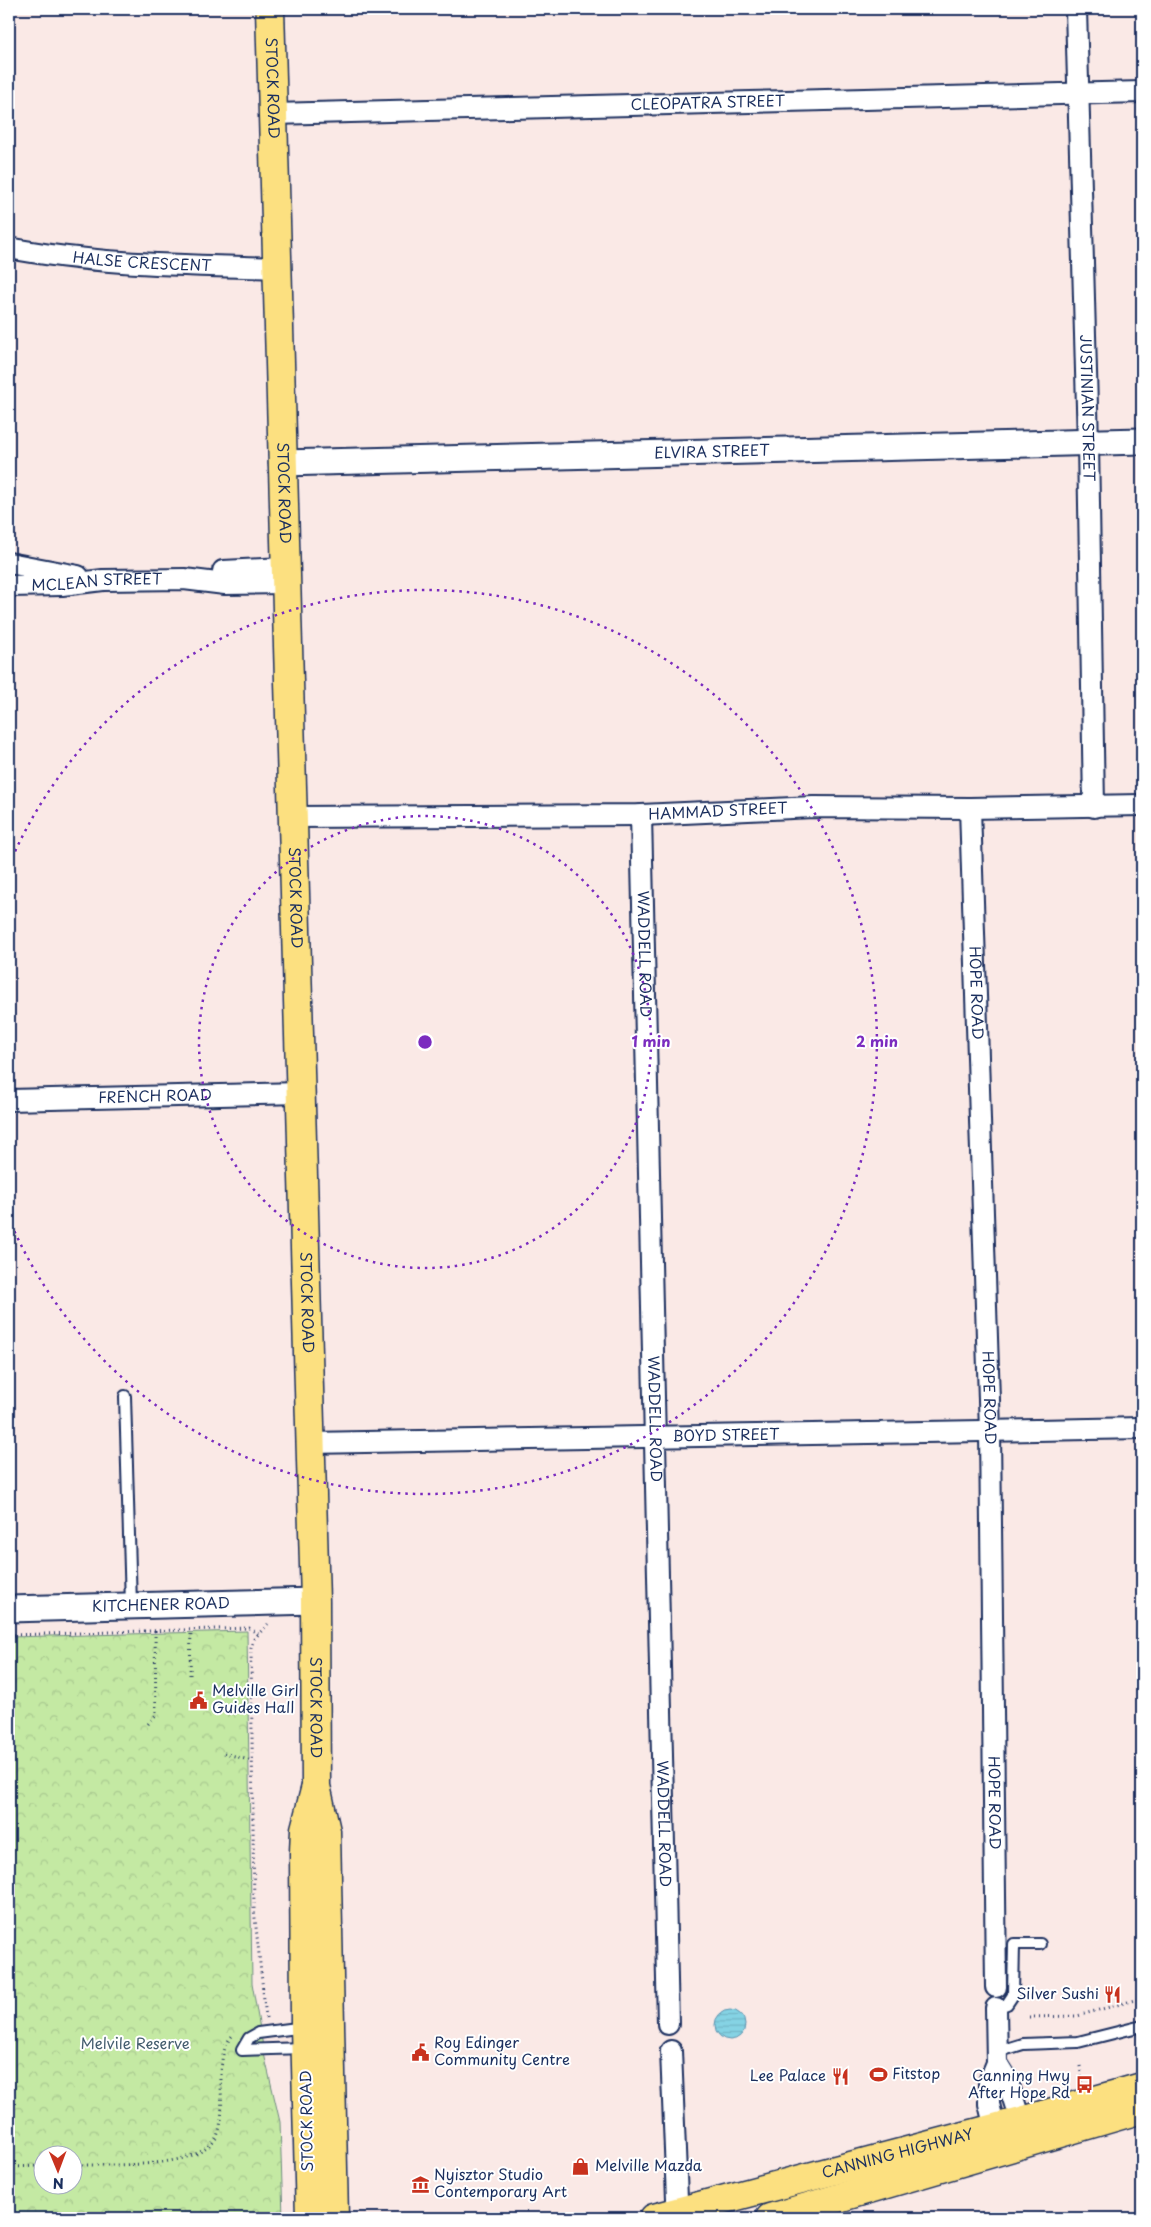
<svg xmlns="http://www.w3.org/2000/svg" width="1151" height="2227" font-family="'Playpen Sans',sans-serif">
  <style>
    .forest { fill: url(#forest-crowns); stroke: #708c80; fill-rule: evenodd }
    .water { fill: url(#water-rules); stroke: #5b91ae }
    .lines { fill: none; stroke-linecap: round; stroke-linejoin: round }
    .service-casing { stroke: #1b2f5e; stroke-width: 14 }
    .minor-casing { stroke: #1b2f5e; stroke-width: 24 }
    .tertiary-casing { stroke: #1b2f5e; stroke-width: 29 }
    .primary-casing { stroke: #1b2f5e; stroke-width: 31 }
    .trunk-casing { stroke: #1b2f5e; stroke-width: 31 }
    .path { stroke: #1b2f5e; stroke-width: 3; stroke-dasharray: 1 4; stroke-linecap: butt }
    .service { stroke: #fff; stroke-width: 10 }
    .minor { stroke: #fff; stroke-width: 20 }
    .tertiary { stroke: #fff; stroke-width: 25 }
    .primary { stroke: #fce080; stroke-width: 28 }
    .trunk { stroke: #fce080; stroke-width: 28 }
    .ring { fill: none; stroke: #7b2cbf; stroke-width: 2.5; stroke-dasharray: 2.5 5 }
    .labels { text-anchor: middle; stroke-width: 4; stroke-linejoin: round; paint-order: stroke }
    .street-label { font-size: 15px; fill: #1b2f5e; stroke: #fff }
    .poi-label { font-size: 15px; fill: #1b2f5e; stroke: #fff; text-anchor: start }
    .park-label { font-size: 15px; fill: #455e6f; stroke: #fff }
    .centre { fill: #7b2cbf; stroke: #fff; stroke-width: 2.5 }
    .ring-label { font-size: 15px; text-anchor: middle; font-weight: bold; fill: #7b2cbf; stroke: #fff; stroke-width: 4; stroke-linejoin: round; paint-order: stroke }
  </style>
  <defs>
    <pattern id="forest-crowns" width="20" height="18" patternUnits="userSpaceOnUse" patternTransform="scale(1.25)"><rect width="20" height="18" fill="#c4e9a3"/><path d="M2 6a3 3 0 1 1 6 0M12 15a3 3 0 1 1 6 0" fill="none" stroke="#a8c88f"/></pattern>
    <pattern id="water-rules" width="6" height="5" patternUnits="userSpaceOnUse" patternTransform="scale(1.25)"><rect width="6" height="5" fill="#85d3e4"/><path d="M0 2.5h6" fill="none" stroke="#72b5c6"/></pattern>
  </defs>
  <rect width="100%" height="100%" fill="#fae9e6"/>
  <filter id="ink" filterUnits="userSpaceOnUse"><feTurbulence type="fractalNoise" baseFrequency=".02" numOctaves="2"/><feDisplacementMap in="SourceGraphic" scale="10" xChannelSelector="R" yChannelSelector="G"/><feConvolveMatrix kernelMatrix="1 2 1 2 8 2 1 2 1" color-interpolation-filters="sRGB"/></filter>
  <g filter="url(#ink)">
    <!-- forest -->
    <path class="forest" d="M247 1631 252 1983 265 2058 280 2122 283 2218H9V1637ZM42 2154H72V2184H42Z"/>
    <!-- water -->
    <path class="water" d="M715 2025a15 15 0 1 1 30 0a15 15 0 1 1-30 0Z"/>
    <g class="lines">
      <defs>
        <path id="service" d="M125 1396 131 1605
          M996 2008 1007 2004 1013 1995 1014 1944H1040
          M242 2050 249 2038 258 2033 305 2027
          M242 2050 304 2048
          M997 2052 1023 2044 1078 2042 1142 2026"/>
        <g id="minor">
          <path id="s1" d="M1076 9 1088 443 1094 807"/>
          <path id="s2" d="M273 114 1142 92"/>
          <path id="s3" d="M9 248C97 265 187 265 277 268"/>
          <path d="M9 563 78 576"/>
          <path d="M223 571 284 568"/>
          <path id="s4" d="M9 586 62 585 103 580 184 579 225 584 285 583"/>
          <path id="s5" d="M970 808 990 1431 996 1987"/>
          <path id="s6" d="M641 815 668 2024"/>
          <path id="s7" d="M293 817 641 815 813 807 970 808 1142 805"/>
          <path id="s8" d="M9 1100 301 1093"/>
          <path id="s9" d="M310 1443 1142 1428"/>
          <path d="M996 2008 997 2063 989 2082V2104L998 2141"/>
          <path d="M671 2051 677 2199 675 2218"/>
          <path d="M997 2063 1007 2079 1024 2133"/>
        </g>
        <g id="tertiary">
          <path id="s10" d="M282 463 1142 441"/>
          <path id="s11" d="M9 1609 315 1601"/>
        </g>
        <g id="primary">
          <path id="s12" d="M270 9 315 1601 316 1786 326 1831 334 2218"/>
          <path d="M310 2218 305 2027 304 1852 305 1829 315 1790"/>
        </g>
        <g id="trunk">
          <path id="s13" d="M654 2218 1021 2121 1142 2087"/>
          <path d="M770 2218 1142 2109"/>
        </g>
      </defs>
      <!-- service casing -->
      <use href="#service" class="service-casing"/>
      <!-- minor casing -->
      <use href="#minor" class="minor-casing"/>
      <!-- tertiary casing -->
      <use href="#tertiary" class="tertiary-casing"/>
      <!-- primary casing -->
      <use href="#primary" class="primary-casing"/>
      <!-- trunk casing -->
      <use href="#trunk" class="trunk-casing"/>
      <!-- path -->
      <path class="path" d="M9 1635 249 1628 258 1634
        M190 1675 191 1630
        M148 1724 156 1715 155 1631
        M224 1753 252 1761
        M1029 2017 1077 2016 1142 1998
        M266 2018 254 1909 251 1647 254 1639 268 1624
        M1080 2066 1082 2082
        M72 2165C107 2164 201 2171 217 2136 224 2119 221 2100 221 2083 221 2067 221 2048 232 2036
        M9 2167 42 2166"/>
      <!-- service -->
      <use href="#service" class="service"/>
      <!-- minor -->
      <use href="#minor" class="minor"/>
      <!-- tertiary -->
      <use href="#tertiary" class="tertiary"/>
      <!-- primary -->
      <use href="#primary" class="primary"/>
      <!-- trunk -->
      <use href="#trunk" class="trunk"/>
    </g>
  </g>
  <!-- distance rings -->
  <g class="ring">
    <circle cx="425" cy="1042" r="226"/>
    <path d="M9 865A452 452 0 1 1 9 1219"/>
  </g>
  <!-- icons -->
  <defs>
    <symbol id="civic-bare" viewBox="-9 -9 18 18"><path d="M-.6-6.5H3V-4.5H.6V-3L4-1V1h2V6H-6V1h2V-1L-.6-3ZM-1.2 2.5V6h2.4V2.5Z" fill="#c8321e" stroke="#fff" stroke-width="2.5" paint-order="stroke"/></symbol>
    <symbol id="restaurant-bare" viewBox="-9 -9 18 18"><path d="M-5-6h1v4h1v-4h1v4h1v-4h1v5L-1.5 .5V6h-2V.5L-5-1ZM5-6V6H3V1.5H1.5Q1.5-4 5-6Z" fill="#c8321e" stroke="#fff" stroke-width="2.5" paint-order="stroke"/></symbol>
    <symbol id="stadium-bare" viewBox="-9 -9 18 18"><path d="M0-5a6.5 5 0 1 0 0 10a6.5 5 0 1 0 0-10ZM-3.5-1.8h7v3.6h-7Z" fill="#c8321e" stroke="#fff" stroke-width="2.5" paint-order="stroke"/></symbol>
    <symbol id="bus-bare" viewBox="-9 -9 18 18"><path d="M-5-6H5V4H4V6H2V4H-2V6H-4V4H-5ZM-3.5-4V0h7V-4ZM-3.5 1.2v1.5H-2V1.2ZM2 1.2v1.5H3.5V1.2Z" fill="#c8321e" stroke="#fff" stroke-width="2.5" paint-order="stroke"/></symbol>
    <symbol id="shop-bare" viewBox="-9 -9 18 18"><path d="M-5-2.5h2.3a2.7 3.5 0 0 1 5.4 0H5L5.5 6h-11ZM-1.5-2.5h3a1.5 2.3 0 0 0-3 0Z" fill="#c8321e" stroke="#fff" stroke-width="2.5" paint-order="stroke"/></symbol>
    <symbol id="museum-bare" viewBox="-9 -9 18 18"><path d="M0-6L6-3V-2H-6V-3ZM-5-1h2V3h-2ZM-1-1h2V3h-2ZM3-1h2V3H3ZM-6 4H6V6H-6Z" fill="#c8321e" stroke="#fff" stroke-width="2.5" paint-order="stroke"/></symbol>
  </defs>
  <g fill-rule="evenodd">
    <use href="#civic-bare" x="186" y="1688" width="25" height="25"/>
    <use href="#restaurant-bare" x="1100" y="1982" width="25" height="25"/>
    <use href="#civic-bare" x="408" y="2040" width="25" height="25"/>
    <use href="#stadium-bare" x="866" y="2062" width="25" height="25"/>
    <use href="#restaurant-bare" x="828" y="2064" width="25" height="25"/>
    <use href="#bus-bare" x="1072" y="2072" width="25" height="25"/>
    <use href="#shop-bare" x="568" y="2154" width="25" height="25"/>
    <use href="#museum-bare" x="408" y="2172" width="25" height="25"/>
  </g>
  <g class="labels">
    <!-- street labels -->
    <g class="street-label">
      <text dy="5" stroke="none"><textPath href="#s12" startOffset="79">STOCK ROAD</textPath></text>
      <text dy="5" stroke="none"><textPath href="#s2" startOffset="435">CLEOPATRA STREET</textPath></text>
      <text dy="5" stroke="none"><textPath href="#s3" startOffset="134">HALSE CRESCENT</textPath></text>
      <text dy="5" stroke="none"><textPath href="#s1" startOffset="399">JUSTINIAN STREET</textPath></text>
      <text dy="5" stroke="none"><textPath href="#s10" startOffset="430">ELVIRA STREET</textPath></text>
      <text dy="5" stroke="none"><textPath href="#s12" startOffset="484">STOCK ROAD</textPath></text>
      <text dy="5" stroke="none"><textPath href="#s4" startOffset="88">MCLEAN STREET</textPath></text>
      <text dy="5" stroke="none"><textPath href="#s7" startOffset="425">HAMMAD STREET</textPath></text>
      <text dy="5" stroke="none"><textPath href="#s12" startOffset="889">STOCK ROAD</textPath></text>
      <text dy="5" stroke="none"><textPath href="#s6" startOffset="139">WADDELL ROAD</textPath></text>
      <text dy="5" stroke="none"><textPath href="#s5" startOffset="185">HOPE ROAD</textPath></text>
      <text dy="5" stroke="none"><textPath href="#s8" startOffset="146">FRENCH ROAD</textPath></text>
      <text dy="5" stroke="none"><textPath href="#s12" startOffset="1294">STOCK ROAD</textPath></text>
      <text dy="5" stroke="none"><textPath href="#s5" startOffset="590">HOPE ROAD</textPath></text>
      <text dy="5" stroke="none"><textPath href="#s6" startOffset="604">WADDELL ROAD</textPath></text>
      <text dy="5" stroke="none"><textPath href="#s9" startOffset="416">BOYD STREET</textPath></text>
      <text dy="5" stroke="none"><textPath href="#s11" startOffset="152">KITCHENER ROAD</textPath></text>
      <text dy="5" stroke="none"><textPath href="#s12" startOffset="1699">STOCK ROAD</textPath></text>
      <text dy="5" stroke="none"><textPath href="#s5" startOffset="995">HOPE ROAD</textPath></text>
      <text dy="5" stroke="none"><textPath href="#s6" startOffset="1009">WADDELL ROAD</textPath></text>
      <text transform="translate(307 2121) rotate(-91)" y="5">STOCK ROAD</text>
      <text dy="5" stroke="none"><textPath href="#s13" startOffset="252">CANNING HIGHWAY</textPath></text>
    </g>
    <!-- poi labels -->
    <g class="poi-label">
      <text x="212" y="1696">Melville Girl<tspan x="212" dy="17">Guides Hall</tspan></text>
      <text x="1099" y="1999" text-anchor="end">Silver Sushi</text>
      <text x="434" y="2048">Roy Edinger<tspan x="434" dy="17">Community Centre</tspan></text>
      <text x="892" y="2079">Fitstop</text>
      <text x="826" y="2081" text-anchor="end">Lee Palace</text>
      <text x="1070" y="2081" text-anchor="end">Canning Hwy<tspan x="1070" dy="17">After Hope Rd</tspan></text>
      <text x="595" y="2171">Melville Mazda</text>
      <text x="434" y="2180">Nyisztor Studio<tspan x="434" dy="17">Contemporary Art</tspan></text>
    </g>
    <!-- park labels -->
    <g class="park-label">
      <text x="135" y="2049">Melvile Reserve</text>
    </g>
  </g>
  <circle cx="425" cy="1042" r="8" class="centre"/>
  <g class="ring-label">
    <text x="651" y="1047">1 min</text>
    <text x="877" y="1047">2 min</text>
  </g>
  <!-- margin -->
  <rect width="1151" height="2227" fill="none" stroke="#fff" stroke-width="30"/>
  <rect x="15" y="15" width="1121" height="2197" fill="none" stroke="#1b2f5e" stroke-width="2" filter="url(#ink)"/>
  <!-- north arrow -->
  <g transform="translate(58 2170) rotate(179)"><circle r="24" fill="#ffffff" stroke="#a4acbf"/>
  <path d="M0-4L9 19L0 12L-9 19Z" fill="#c8321e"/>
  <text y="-8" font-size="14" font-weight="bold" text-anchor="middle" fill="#1b2f5e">N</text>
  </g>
</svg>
